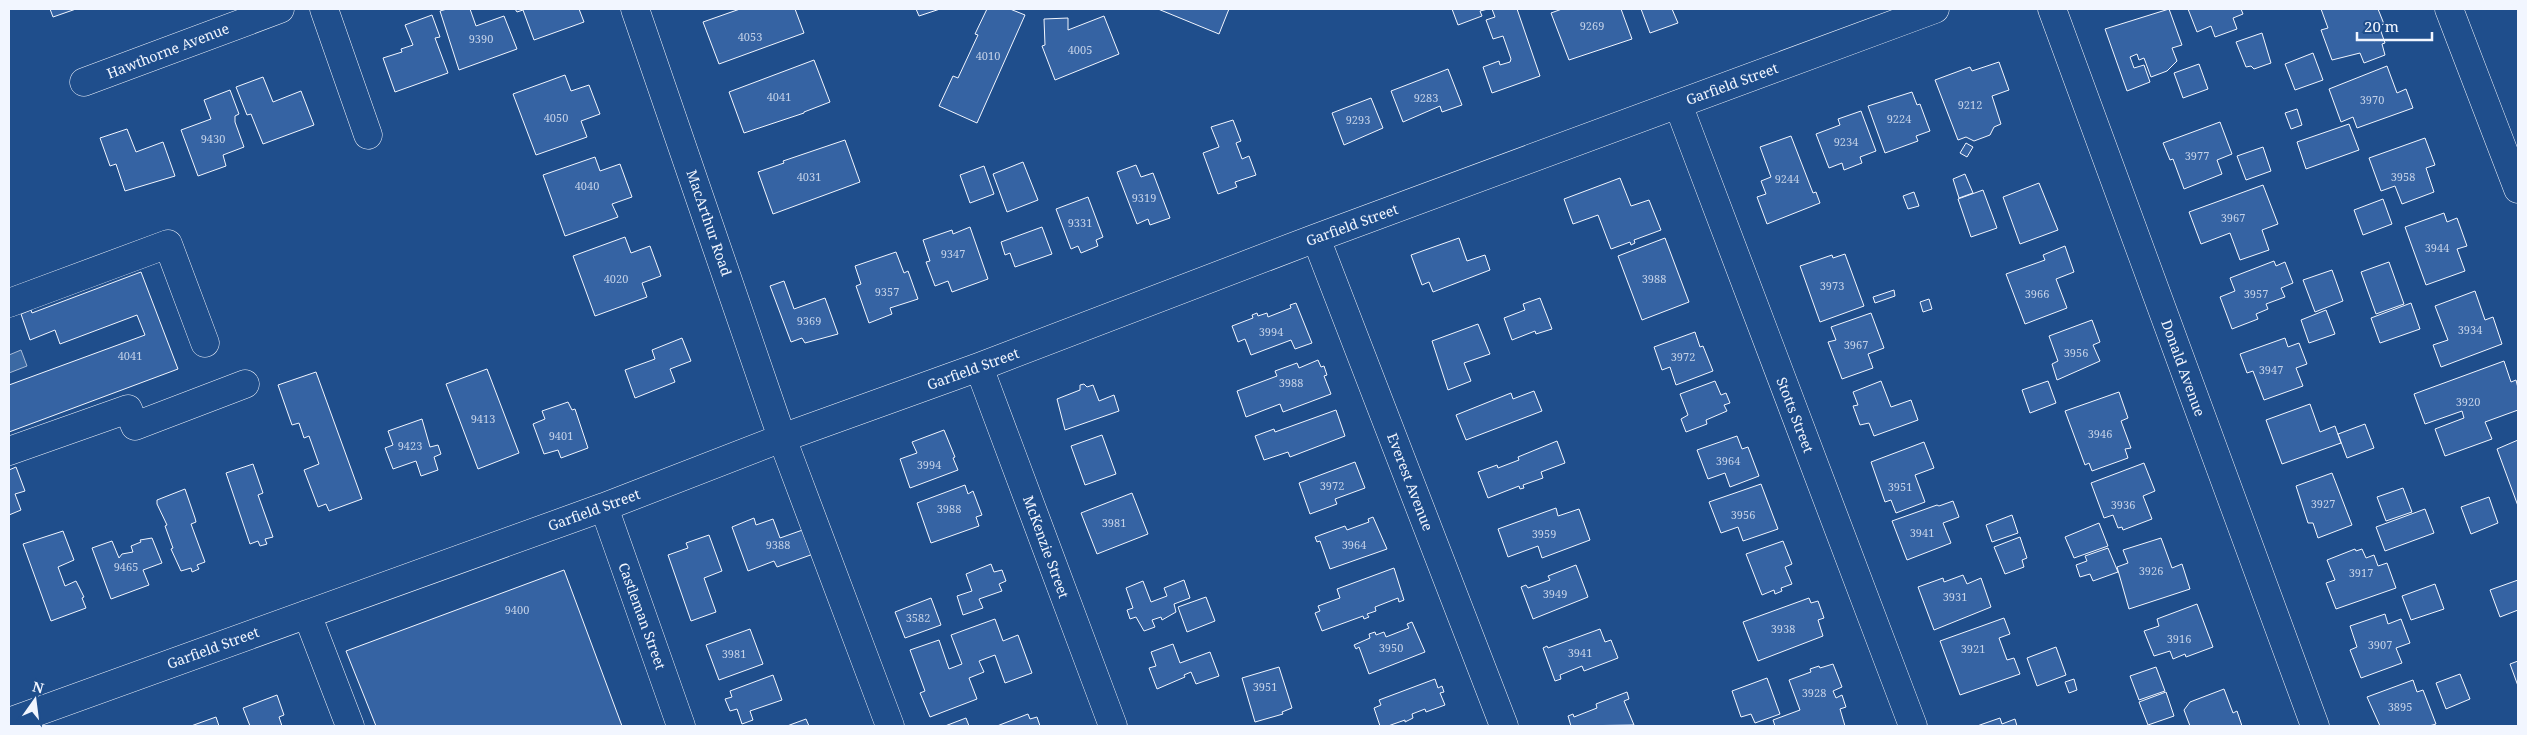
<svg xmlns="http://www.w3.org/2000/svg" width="2527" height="735" font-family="'Noto Serif',serif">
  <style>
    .water { fill: #3b69a3; stroke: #a8bbd7 }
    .building { fill: #3563a3; stroke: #f2f6ff }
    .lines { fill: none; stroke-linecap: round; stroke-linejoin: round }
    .minor-casing { stroke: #f2f6ff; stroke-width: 29 }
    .minor { stroke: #1f4e8c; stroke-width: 28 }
    .labels { text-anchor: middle; stroke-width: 4; stroke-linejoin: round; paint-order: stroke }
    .number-label { font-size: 11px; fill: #c3d1e8 }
    .street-label { font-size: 14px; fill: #f2f6ff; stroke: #1f4e8c }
  </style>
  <rect width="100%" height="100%" fill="#1f4e8c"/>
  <!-- water -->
  <path class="water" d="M21 350 27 366 9 373V355Z"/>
  <!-- building -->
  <path class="building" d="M50 9H76L53 17Z
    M447 9H470L476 26 504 16 517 49 459 70 440 11Z
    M515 9H579L584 22 534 40 523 10 517 12Z
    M740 9H795L804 33 719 64 703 22Z
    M916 9H940L919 16Z
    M987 9H1010L1025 15 977 123 939 106 953 76 958 78 978 35 975 34Z
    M1158 9H1229L1219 34Z
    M1452 9H1488L1480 11 1482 16 1458 25Z
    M1492 9H1517L1540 76 1492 93 1483 67 1499 61 1500 65 1510 62 1511 59 1503 36 1493 39 1486 20 1495 17Z
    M1562 9H1621L1632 39 1569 60 1551 13Z
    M1641 9H1672L1678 23 1650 33Z
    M2169 9 2182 45 2172 48 2177 61 2167 71 2151 77 2144 58 2139 60 2137 54 2130 57 2134 68 2144 65 2150 82 2127 91 2105 29Z
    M2188 9H2241L2243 14 2233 18 2237 29 2215 37 2211 26 2197 32Z
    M2321 9H2378L2384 24 2379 26 2385 43 2382 44 2385 55 2364 63 2360 53 2332 60 2321 30 2328 28Z
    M432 15 440 37 435 38 448 73 395 92 383 58 402 52 401 49 413 45 405 25Z
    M1104 16 1119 54 1055 80 1042 46 1045 45 1044 19 1068 18V30Z
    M2262 33 2271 63 2254 69 2251 66 2246 67 2236 42Z
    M2313 53 2323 80 2295 90 2285 64Z
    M814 60 830 102 804 112V113L744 133 729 92Z
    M1999 62 2009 90 1992 96 2001 124 1994 127 1990 135 1974 141 1966 137 1958 140 1935 80 1970 67 1972 71Z
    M2199 64 2208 89 2183 98 2174 73Z
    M2387 66 2397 93 2406 89 2413 108 2357 128 2353 117 2341 122 2329 89Z
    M1448 69 1462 105 1442 112 1440 106 1403 122 1391 91Z
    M565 75 571 91 589 85 600 114 581 121 587 137 536 155 513 94Z
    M263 77 273 102 301 91 314 125 263 144 251 114 247 115 236 87Z
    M230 90 239 114 235 116V122L244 147 223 155 226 166 198 176 181 130 211 119 204 100Z
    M1912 92 1917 105 1920 104 1930 131 1916 136 1918 141 1885 153 1868 106Z
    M1371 98 1383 128 1344 145 1332 113Z
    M2297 109 2302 125 2291 129 2285 113Z
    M1861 111 1876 151 1860 157 1862 163 1844 170 1842 163 1829 168 1816 134 1840 125 1838 119Z
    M1233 120 1241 141 1236 143 1242 159 1249 156 1256 175 1235 182 1237 187 1218 194 1203 153 1219 147 1211 127Z
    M2220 122 2232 154 2217 160 2222 174 2184 189 2173 159 2170 160 2163 143Z
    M2349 124 2359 150 2306 169 2297 142Z
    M127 129 136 152 163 142 175 176 125 191 116 164 110 166 100 138Z
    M1791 136 1813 193 1816 192 1820 203 1767 224 1757 197 1766 194 1761 181 1771 177 1760 147Z
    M2425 138 2435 165 2426 168 2434 192 2402 204 2395 186 2381 191 2369 158Z
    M845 140 860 182 773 214 758 172 784 163 783 161Z
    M1966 143 1973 147 1967 157 1960 153Z
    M2263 147 2271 171 2246 180 2237 156Z
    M595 157 600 171 620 164 632 197 612 204 618 217 565 236 543 175Z
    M1023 162 1038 200 1007 212 993 174Z
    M1136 165 1141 177 1153 173 1170 218 1150 225 1148 219 1137 224 1117 172Z
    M984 166 994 194 970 203 960 175Z
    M1965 174 1973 193 1959 198 1953 179Z
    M1620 178 1631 206 1649 200 1661 230 1634 240 1635 243 1631 245 1630 242 1611 249 1598 215 1573 224 1564 199Z
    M2039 183 2058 230 2020 244 2003 197Z
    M2263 185 2278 224 2262 230 2269 250 2240 260 2230 233 2201 244 2189 212Z
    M1983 190 1997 228 1971 237 1958 199Z
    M1914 192 1919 206 1908 209 1903 196Z
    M1088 197 1103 237 1096 240 1098 246 1081 253 1078 246 1071 249 1056 209Z
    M2383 199 2392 224 2363 235 2354 210Z
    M2444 213 2447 222 2457 218 2467 246 2457 249 2465 271 2426 285 2405 227Z
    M970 227 988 279 952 292 948 281 935 286 926 262 930 261 923 240 952 230 953 234Z
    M1042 227 1052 254 1015 267 1010 253 1005 255 1001 242Z
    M625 237 631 253 650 246 661 276 642 283 647 297 595 316 573 256Z
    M1459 238 1467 261 1485 255 1490 270 1433 292 1429 282 1422 285 1411 255Z
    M1665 238 1689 302 1642 320 1618 256Z
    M2065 246 2074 272 2056 279 2067 308 2025 324 2006 274 2045 260 2043 255Z
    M896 252 904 273 908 271 918 299 890 308 892 314 869 323 856 286 861 284 855 266Z
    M1845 254 1864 306 1820 322 1800 266 1832 255 1833 258Z
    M2274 261 2276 266 2285 262 2293 283 2281 288 2285 297 2266 304 2268 309 2256 314 2258 319 2232 329 2220 297 2235 291 2230 278Z
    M2389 262 2404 304 2376 314 2361 272Z
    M2332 270 2343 301 2315 312 2303 280Z
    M141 272 178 369 9 432V385L145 335 137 315 60 344 55 330 30 340 21 314 31 310 32 313Z
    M784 281 794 309 825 298 838 334 805 343 802 338 791 342 770 286Z
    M1894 290 1895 296 1875 303 1873 297Z
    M2475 291 2485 320 2493 317 2502 344 2441 367 2433 345 2448 340 2435 306Z
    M1540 298 1552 329 1536 334 1535 331 1512 340 1504 318 1525 310 1523 304Z
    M1929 299 1932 309 1923 312 1920 302Z
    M1296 303 1312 343 1295 349 1291 340 1251 355 1245 339 1238 342 1232 326 1253 318 1252 315 1257 313 1258 316 1267 313 1268 317 1291 308 1290 305Z
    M2411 303 2420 329 2380 343 2371 318Z
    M2326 310 2335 334 2309 343 2301 320Z
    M1871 313 1884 348 1868 354 1873 368 1842 379 1828 342 1836 340 1831 327Z
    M2092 320 2100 342 2093 345 2100 361 2057 380 2052 364 2058 361 2049 336Z
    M1478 324 1490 354 1464 363 1471 381 1448 390 1432 341Z
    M1695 332 1700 347 1703 346 1713 371 1676 385 1670 367 1662 370 1654 347Z
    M682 338 691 361 670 369 675 382 635 398 625 370 655 359 652 350Z
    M2285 338 2288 347 2299 343 2307 364 2296 368 2303 386 2264 400 2253 371 2247 373 2240 354Z
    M1318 360 1321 367 1324 366 1327 375 1324 376 1331 394 1283 412 1280 404 1246 417 1237 391 1277 376 1275 371 1297 363 1299 368Z
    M2504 361 2511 382 2516 380 2518 388V410L2485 422 2492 439 2445 456 2435 429 2464 418 2462 411 2425 424 2414 394Z
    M487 369 519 453 478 469 446 384Z
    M316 372 362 499 329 511 326 504 318 507 304 470 319 464 309 436 304 438 299 423 292 425 278 385Z
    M1715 381 1721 395 1726 393 1730 403 1724 405 1727 411 1706 420 1707 424 1686 432 1681 419 1688 415 1680 394Z
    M1881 381 1891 407 1911 400 1918 420 1874 436 1869 423 1860 425 1853 406 1858 405 1853 392Z
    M2048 381 2056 403 2030 413 2022 390Z
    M1084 384 1087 387 1093 385 1099 401 1114 395 1119 411 1065 430 1057 399 1080 390V385Z
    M1534 391 1542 411 1466 440 1456 415 1511 393 1513 399Z
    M2119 392 2128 418 2121 421 2131 448 2125 449 2128 458 2092 471 2089 463 2085 465 2065 411Z
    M568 402 572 410 575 409 588 448 561 458 558 450 544 454 533 424 545 419 542 411Z
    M2310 404 2320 432 2335 426 2341 443 2282 464 2266 420Z
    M1336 410 1345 436 1290 457 1288 452 1264 460 1255 436 1274 429 1275 432Z
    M422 419 430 447 438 445 441 454 434 457 438 470 421 476 416 461 393 469 385 448 393 445 388 431Z
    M2365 424 2374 448 2347 458 2338 434Z
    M944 430 955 457 953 458 958 470 910 488 900 459 917 453 912 442Z
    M1102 435 1116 474 1085 485 1071 446Z
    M1737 436 1742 449 1748 447 1759 476 1730 487 1725 473 1708 479 1697 450Z
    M2518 440V506L2497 449Z
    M1557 441 1565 463 1541 472 1543 478 1523 485 1524 488 1520 489 1519 486 1488 498 1478 472 1497 465 1498 468 1519 460 1518 457Z
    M1924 442 1934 468 1915 475 1925 502 1896 513 1891 500 1885 502 1871 462Z
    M1355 462 1365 488 1335 499 1337 504 1310 514 1299 483Z
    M2144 463 2155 491 2143 496 2152 519 2123 530 2122 527 2118 528 2113 515 2104 518 2091 483Z
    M253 464 263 493 258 495 273 537 265 539 267 544 260 546 258 541 250 544 226 473Z
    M16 467 25 491 15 494 21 510 9 515V470Z
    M2332 473 2352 525 2318 538 2313 523H2308L2296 486Z
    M1761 484 1778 529 1743 541 1738 527 1721 533 1709 502Z
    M965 485 968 494 973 491 982 515 976 517 979 526 931 543 917 503Z
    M2403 488 2412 512 2386 521 2377 497Z
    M185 489 195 518 196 522 191 524 205 562 197 565 199 569 192 572 191 568 181 571 171 549 173 548 165 526 167 525 157 504V500Z
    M1132 493 1148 534 1097 554 1081 513Z
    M2489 497 2498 523 2471 534 2461 507Z
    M1953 501 1959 517 1943 523 1951 543 1907 560 1892 521 1937 505 1939 506Z
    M1556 508 1558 516 1579 509 1590 540 1542 558 1538 546 1508 557 1498 529Z
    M2425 509 2434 533 2385 551 2376 527Z
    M2012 515 2018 533 1992 542 1986 525Z
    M1373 517 1387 549 1330 569 1320 541 1317 542 1315 537 1345 526 1347 530 1369 522 1368 519Z
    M754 518 756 525 773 519 780 538 811 527 819 552 777 567 774 561 748 571 732 527Z
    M2099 523 2108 546 2074 558 2065 537Z
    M63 531 74 560 58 567 65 586 76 581 84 597 82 598 86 608 51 621 23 544Z
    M709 535 722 571 704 578 716 612 691 621 668 555 688 548 686 543Z
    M2020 537 2027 558 2022 560 2024 567 2005 574 1994 547Z
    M152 538 162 563 143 570 149 585 111 599 92 548 112 541 119 558 122 554 133 552 131 546 141 542 140 540Z
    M2161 538 2172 568 2182 564 2190 589 2129 609 2117 567 2128 563 2123 550Z
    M1783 541 1792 564 1785 567 1792 584 1781 588 1782 591 1775 594 1774 590 1762 595 1746 554Z
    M2108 548 2118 572 2093 581 2090 574 2080 577 2076 565 2087 561 2085 556Z
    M2355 549 2356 551 2362 549 2366 558 2374 555 2378 566 2387 563 2396 588 2336 609 2326 583 2335 580 2327 560Z
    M991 564 994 572 1002 570 1006 581 999 584 1002 591 979 599 983 608 963 615 957 596 972 591 966 574Z
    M1576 565 1588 597 1533 619 1521 587 1526 585 1528 588 1550 580 1548 576Z
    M1394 568 1404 600 1399 602 1398 598 1375 607 1376 611 1367 614 1369 617 1364 619 1363 616 1322 631 1315 613 1320 611 1318 606 1340 598 1337 589Z
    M564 570 622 726H376L346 651Z
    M1963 575 1967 584 1981 578 1991 607 1934 630 1918 587 1943 578 1944 582Z
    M1184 580 1190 598 1174 604 1176 612 1162 620 1161 617 1152 620 1155 627 1144 631 1136 617 1130 619 1127 610 1133 608 1126 588 1143 581 1151 602 1167 596 1164 588Z
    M2518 580V610L2500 617 2490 590Z
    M2435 584 2444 609 2411 620 2402 596Z
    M1206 597 1215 621 1187 632 1178 607Z
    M931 598 941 625 905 638 895 612Z
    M1809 598 1811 603 1818 601 1824 618 1818 620 1823 636 1758 661 1743 622Z
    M2197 604 2213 647 2186 657 2185 654 2173 659 2170 651 2154 656 2144 631 2159 626 2157 619Z
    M2385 614 2388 624 2401 619 2410 643 2396 648 2402 663 2361 678 2350 650 2357 647 2350 626Z
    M2004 618 2010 634 1999 638 2007 660 2014 658 2020 674 1960 695 1940 641Z
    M995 619 1003 641 1018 635 1032 673 1005 683 995 655 979 661 984 672 969 678 977 699 930 717 920 693 925 691 910 650 939 640 949 669 962 664 951 635Z
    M1412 622 1425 652 1369 674 1359 647 1356 649 1354 645 1370 638 1369 634 1375 632 1376 635 1384 632 1386 637 1409 628 1407 624Z
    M750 629 763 664 719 680 706 645Z
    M1600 629 1605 642 1611 640 1618 658 1584 671 1582 666 1560 675 1561 679 1555 681 1543 648 1547 646 1548 648Z
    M1173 644 1180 663 1210 652 1219 676 1196 684 1191 672 1184 675 1185 677 1157 689 1149 668 1156 666 1151 652Z
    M2056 647 2066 675 2037 686 2027 658Z
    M2518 661V686L2510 664Z
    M1833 664 1842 687 1833 691 1836 698 1842 695 1846 707 1840 709 1845 726H1775L1773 720 1800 710 1789 680 1811 672 1810 669 1819 666 1820 668Z
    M1279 667 1292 708 1282 712 1283 714 1255 722 1242 678Z
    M2156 667 2165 691 2139 700 2130 676Z
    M2460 674 2470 699 2446 709 2436 683Z
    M773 675 782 700 750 711 753 720 742 724 737 709 730 711 725 699 732 697 730 691Z
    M1767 678 1780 714 1755 723 1751 714 1741 717 1732 691Z
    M1435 679 1438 688 1442 686 1444 692 1440 693 1445 705 1426 712 1425 709 1412 714 1413 718 1405 722V720L1388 726H1380L1374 708 1381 705 1379 700Z
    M2074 679 2077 690 2069 693 2065 682Z
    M2413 680 2417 692 2423 690 2436 724 2429 726H2380L2367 697Z
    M2224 689 2233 713 2237 711 2242 726H2190L2184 710 2190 702Z
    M1627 692 1629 699 1624 701 1634 725 1571 726 1568 716 1573 714 1574 717 1597 708 1596 704Z
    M2166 692 2174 716 2148 725 2139 702Z
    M277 695 284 715 279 717 282 726H250L243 708Z
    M1028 714 1030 719 1037 717 1040 726H997Z
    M216 717 219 726H191Z
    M966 718 969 726H945Z
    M2000 718 2002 724 2015 719 2017 726H1977Z
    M806 719 809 726H787Z"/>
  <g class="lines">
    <defs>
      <path id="minor" d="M324 9 368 135
        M635 9 782 438 890 726
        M2052 9 2315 726
        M2449 9 2518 189
        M84 82 280 9
        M1678 104 1913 726
        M1316 238 1504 726
        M9 303 168 244 205 343
        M979 367 1113 726
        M9 451 128 409 135 426 245 384
        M604 507 681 726
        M307 614 350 726
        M9 722 604 507 782 438 979 367 1316 238 1935 9"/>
    </defs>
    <!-- minor casing -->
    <use href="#minor" class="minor-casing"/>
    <!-- minor -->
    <use href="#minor" class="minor"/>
  </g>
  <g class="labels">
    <!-- number labels -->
    <g class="number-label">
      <text x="1592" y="30">9269</text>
      <text x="750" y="41">4053</text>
      <text x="481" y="43">9390</text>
      <text x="1080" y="54">4005</text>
      <text x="988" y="60">4010</text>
      <text x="779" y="101">4041</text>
      <text x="1426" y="102">9283</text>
      <text x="2372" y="104">3970</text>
      <text x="1970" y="109">9212</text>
      <text x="556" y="122">4050</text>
      <text x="1899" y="123">9224</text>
      <text x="1358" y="124">9293</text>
      <text x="213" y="143">9430</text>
      <text x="1846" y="146">9234</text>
      <text x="2197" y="160">3977</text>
      <text x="809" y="181">4031</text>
      <text x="2403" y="181">3958</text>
      <text x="1787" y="183">9244</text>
      <text x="587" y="190">4040</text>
      <text x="1144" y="202">9319</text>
      <text x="2233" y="222">3967</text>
      <text x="1080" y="227">9331</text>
      <text x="2437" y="252">3944</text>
      <text x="953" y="258">9347</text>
      <text x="616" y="283">4020</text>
      <text x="1654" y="283">3988</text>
      <text x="1832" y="290">3973</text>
      <text x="887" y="296">9357</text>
      <text x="2037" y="298">3966</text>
      <text x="2256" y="298">3957</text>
      <text x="809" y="325">9369</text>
      <text x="2470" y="334">3934</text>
      <text x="1271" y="336">3994</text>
      <text x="1856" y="349">3967</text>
      <text x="2076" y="357">3956</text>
      <text x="130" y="360">4041</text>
      <text x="1683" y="361">3972</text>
      <text x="2271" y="374">3947</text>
      <text x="1291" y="387">3988</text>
      <text x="2468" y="406">3920</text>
      <text x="483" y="423">9413</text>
      <text x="2100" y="438">3946</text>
      <text x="561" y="440">9401</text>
      <text x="410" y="450">9423</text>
      <text x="1728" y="465">3964</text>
      <text x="929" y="469">3994</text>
      <text x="1332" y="490">3972</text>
      <text x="1900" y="491">3951</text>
      <text x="2323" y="508">3927</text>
      <text x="2123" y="509">3936</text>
      <text x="949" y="513">3988</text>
      <text x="1743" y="519">3956</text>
      <text x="1114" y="527">3981</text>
      <text x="1922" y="537">3941</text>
      <text x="1544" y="538">3959</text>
      <text x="778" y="549">9388</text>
      <text x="1354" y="549">3964</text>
      <text x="126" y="571">9465</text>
      <text x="2151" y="575">3926</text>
      <text x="2361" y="577">3917</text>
      <text x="1555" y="598">3949</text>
      <text x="1955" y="601">3931</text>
      <text x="517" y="614">9400</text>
      <text x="918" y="622">3582</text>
      <text x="1783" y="633">3938</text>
      <text x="2179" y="643">3916</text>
      <text x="2380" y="649">3907</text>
      <text x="1391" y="652">3950</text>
      <text x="1973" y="653">3921</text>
      <text x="1580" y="657">3941</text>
      <text x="734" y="658">3981</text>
      <text x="1265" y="691">3951</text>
      <text x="1814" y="697">3928</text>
      <text x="2400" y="711">3895</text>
    </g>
    <!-- street labels -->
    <g class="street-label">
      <text transform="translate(168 51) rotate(-21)" y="5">Hawthorne Avenue</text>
      <text transform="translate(1732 84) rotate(-20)" y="5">Garfield Street</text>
      <text transform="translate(709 223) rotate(71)" y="5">MacArthur Road</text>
      <text transform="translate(1352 225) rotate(-20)" y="5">Garfield Street</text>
      <text transform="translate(2183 368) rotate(70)" y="5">Donald Avenue</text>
      <text transform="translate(973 369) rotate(-20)" y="5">Garfield Street</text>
      <text transform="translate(1795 415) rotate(69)" y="5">Stotts Street</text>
      <text transform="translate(1410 482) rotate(69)" y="5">Everest Avenue</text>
      <text transform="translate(594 510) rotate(-20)" y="5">Garfield Street</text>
      <text transform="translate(1046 547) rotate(70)" y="5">McKenzie Street</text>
      <text transform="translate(642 616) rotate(70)" y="5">Castleman Street</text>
      <text transform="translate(213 648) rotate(-20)" y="5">Garfield Street</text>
    </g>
  </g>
  <!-- border -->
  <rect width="2527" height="735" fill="none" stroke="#f2f6ff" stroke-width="20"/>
  <!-- north arrow -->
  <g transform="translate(35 700) rotate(14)" stroke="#1f4e8c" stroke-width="4" paint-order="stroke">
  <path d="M0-4L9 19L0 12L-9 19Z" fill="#f2f6ff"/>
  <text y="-8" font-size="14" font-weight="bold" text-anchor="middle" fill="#f2f6ff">N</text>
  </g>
  <!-- scale -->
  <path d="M2357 32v8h75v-8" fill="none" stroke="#f2f6ff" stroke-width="2.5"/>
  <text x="2364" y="32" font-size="15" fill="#f2f6ff" stroke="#1f4e8c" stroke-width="4" paint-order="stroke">20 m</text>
</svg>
